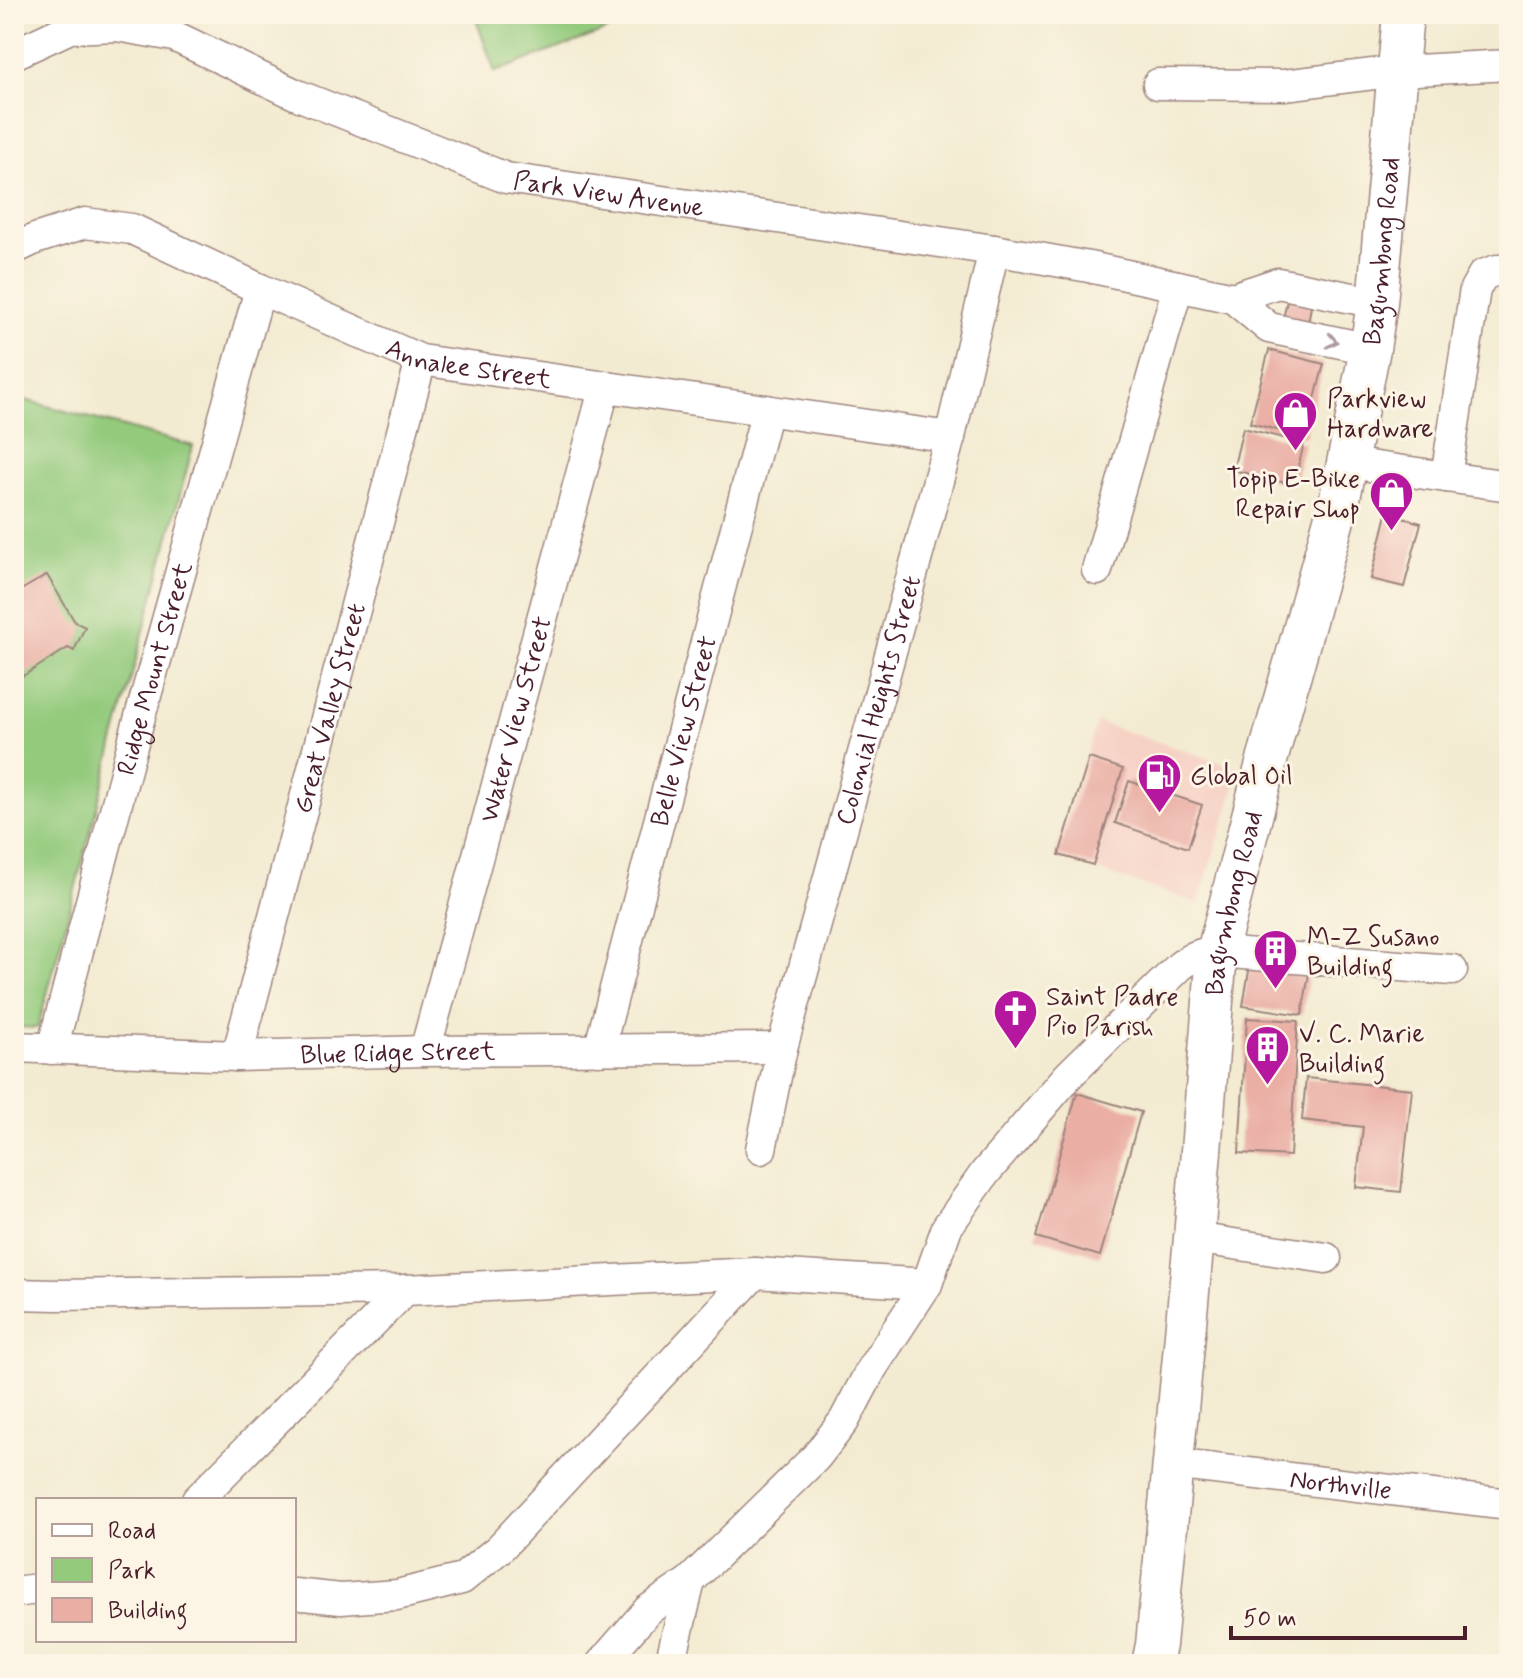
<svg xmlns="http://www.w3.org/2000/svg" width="1523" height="1678" font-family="Mynerve,sans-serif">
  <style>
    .built { fill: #f6d1c5 }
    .green { fill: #93ca7c; stroke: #6e7454; stroke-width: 2 }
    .building { fill: #eaaea5 }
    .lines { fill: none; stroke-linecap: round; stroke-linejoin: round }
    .minor-casing { stroke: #9e857e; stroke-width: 33 }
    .major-casing { stroke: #9e857e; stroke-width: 43 }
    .minor { stroke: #fff; stroke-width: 30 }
    .major { stroke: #fff; stroke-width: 40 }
    .oneway { stroke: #ae9aa0 }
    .labels { text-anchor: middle; stroke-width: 6; stroke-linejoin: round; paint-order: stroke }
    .street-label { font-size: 26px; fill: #4a1f2b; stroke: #fcf5e5 }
    .poi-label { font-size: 26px; fill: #4a1f2b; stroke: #fcf5e5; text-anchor: start }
  </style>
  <rect width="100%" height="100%" fill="#fcf5e5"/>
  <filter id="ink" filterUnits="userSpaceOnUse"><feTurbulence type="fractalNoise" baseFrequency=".0125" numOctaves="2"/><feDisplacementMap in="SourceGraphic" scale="16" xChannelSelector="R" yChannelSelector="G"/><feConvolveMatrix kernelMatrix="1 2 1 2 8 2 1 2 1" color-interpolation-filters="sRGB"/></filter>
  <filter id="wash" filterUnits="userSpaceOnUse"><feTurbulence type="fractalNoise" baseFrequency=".006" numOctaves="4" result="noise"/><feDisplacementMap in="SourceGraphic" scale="32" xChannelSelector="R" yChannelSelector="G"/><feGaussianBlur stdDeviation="1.8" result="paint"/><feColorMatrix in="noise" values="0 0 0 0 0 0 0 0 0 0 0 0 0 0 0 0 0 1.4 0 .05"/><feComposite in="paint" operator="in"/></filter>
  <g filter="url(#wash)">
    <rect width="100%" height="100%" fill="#f3ebd1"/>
    <!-- built -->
    <path class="built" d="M1097 722 1241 769 1198 903 1054 856Z"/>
    <!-- green -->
    <path class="green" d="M474 14H617L621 25 495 72Z
      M14 397 193 446 38 1028 14 1027Z"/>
    <g id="blocks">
      <!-- building -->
      <path class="building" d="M1288 296 1312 301 1308 323 1283 319Z
        M1269 350 1324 364 1305 437 1250 423Z
        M1243 428 1304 443 1294 485 1233 470Z
        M1387 514 1421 523 1404 587 1371 579Z
        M47 575 75 622 85 627 74 651 68 648 23 676 14 662V594Z
        M1089 758 1123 769 1093 865 1059 855Z
        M1129 781 1202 805 1188 848 1115 823Z
        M1250 965 1309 974 1302 1015 1243 1006Z
        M1247 1018 1298 1021 1290 1156 1239 1153Z
        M1306 1078 1412 1089 1401 1192 1356 1187 1363 1127 1302 1120Z
        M1077 1093 1141 1112 1100 1256 1036 1237Z"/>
    </g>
  </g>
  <g filter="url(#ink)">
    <use href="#blocks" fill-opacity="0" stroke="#9e857e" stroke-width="2"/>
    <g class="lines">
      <defs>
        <g id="minor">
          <path id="s1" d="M14 54 70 28 117 26 174 36 295 94 506 178 994 250 1089 267 1233 298 1269 328 1370 349"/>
          <path d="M1158 84 1284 85 1398 71 1509 65"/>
          <path id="s2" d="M14 249 35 239 85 223 132 229 260 289 421 360 950 437"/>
          <path d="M1233 298 1278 283 1377 303"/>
          <path d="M1348 463 1509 486"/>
          <path d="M1446 477 1475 289 1483 275 1497 270H1509"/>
          <path d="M1097 570 1178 286"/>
          <path id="s3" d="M14 1047 237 1056 425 1051 782 1048"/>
          <path id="s4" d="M52 1049 136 731 260 289"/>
          <path id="s5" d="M599 1050 767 410"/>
          <path id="s6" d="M425 1051 605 386"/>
          <path id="s7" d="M237 1056 421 360"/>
          <path id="s8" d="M761 1149 782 1048 950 437 994 250"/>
          <path d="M1194 1238 1326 1258"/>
          <path d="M14 1294 57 1295 405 1290 755 1273 927 1284"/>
          <path id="s9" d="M1172 1464 1509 1504"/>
          <path d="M197 1500 405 1290"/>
          <path d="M14 1592 38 1589"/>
          <path d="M294 1594 341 1599 397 1595 462 1579 500 1548 755 1273"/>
          <path d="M601 1664 648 1610 690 1581 816 1457 844 1421 872 1368 927 1284 947 1227 985 1173 1068 1076 1180 966C1192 957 1201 952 1217 952L1452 970"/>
          <path d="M670 1664 690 1581"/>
        </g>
        <g id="major">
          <path id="s10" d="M1152 1664 1156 1645 1194 1238 1217 952 1258 793 1340 498 1370 349 1377 303 1403 14"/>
        </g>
      </defs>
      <!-- minor casing -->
      <use href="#minor" class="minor-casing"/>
      <!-- major casing -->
      <use href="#major" class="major-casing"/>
      <!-- minor -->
      <use href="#minor" class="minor"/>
      <!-- major -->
      <use href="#major" class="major"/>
    </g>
    <!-- one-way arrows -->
    <defs><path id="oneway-chevron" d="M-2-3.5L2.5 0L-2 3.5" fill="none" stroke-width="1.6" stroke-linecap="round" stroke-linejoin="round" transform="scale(2)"/></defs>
    <use class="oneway" href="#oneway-chevron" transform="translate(1332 341) rotate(11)"/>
  </g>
  <!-- icons -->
  <defs>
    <symbol id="shop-pin" viewBox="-11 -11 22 30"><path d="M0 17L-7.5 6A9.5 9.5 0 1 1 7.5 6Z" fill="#b5179e" stroke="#fcf5e5"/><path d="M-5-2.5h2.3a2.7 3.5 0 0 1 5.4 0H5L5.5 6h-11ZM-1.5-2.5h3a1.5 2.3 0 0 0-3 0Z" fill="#fff"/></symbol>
    <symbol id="fuel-pin" viewBox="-11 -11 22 30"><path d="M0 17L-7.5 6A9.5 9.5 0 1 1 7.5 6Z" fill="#b5179e" stroke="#fcf5e5"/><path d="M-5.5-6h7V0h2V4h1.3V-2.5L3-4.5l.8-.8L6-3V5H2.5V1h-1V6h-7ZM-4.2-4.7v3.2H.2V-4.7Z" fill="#fff"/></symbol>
    <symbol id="building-pin" viewBox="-11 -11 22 30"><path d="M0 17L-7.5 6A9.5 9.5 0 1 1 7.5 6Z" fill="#b5179e" stroke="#fcf5e5"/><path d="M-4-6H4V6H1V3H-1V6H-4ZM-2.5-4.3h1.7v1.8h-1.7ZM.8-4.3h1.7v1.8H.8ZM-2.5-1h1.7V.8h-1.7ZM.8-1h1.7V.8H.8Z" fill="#fff"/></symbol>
    <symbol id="church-pin" viewBox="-11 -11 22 30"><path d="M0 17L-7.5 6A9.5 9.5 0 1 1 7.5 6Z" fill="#b5179e" stroke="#fcf5e5"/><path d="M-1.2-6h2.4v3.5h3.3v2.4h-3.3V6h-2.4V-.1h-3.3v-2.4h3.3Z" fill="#fff"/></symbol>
  </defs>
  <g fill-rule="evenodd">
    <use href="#shop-pin" x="1270" y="388" width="51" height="69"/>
    <use href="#shop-pin" x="1366" y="468" width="51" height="69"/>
    <use href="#fuel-pin" x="1134" y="750" width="51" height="69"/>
    <use href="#building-pin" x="1250" y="926" width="51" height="69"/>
    <use href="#church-pin" x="990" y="986" width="51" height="69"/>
    <use href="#building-pin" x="1242" y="1022" width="51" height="69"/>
  </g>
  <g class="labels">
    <!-- street labels -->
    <g class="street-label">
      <text dy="9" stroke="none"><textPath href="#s1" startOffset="632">Park View Avenue</textPath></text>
      <text dy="9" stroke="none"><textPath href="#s10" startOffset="1436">Bagumbong Road</textPath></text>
      <text dy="9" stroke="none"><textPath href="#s2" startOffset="488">Annalee Street</textPath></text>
      <text dy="9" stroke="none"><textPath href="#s4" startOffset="394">Ridge Mount Street</textPath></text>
      <text dy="9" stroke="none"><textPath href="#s8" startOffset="464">Colonial Heights Street</textPath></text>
      <text dy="9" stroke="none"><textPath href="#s7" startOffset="360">Great Valley Street</textPath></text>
      <text dy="9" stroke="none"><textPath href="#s6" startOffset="344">Water View Street</textPath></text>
      <text dy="9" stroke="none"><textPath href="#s5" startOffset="330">Belle View Street</textPath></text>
      <text dy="9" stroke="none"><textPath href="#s10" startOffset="766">Bagumbong Road</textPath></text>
      <text dy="9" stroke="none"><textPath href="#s3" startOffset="384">Blue Ridge Street</textPath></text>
      <text dy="9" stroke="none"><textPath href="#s9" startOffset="170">Northville</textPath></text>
    </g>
    <!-- poi labels -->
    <g class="poi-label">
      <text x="1327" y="407">Parkview<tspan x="1327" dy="30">Hardware</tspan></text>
      <text x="1360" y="487" text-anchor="end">Topip E-Bike<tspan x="1360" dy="30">Repair Shop</tspan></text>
      <text x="1190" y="784">Global Oil</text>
      <text x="1307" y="945">M-Z Susano<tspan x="1307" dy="30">Building</tspan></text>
      <text x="1046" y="1005">Saint Padre<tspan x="1046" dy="30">Pio Parish</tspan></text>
      <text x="1299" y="1042">V. C. Marie<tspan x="1299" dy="30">Building</tspan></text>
    </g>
  </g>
  <!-- margin -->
  <rect width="1523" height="1678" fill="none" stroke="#fcf5e5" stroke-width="48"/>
  <!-- legend -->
  <rect x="36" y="1498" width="260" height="144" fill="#fcf5e5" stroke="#b59f9b" stroke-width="2"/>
  <rect x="52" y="1524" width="40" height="12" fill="#ffffff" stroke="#b59f9b" stroke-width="2"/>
  <text x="108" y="1538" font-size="24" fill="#4a1f2b">Road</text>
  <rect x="52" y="1558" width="40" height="24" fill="#93ca7c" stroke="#b59f9b" stroke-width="2"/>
  <text x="108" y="1578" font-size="24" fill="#4a1f2b">Park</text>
  <rect x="52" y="1598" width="40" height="24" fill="#eaaea5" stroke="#b59f9b" stroke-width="2"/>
  <text x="108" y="1618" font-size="24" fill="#4a1f2b">Building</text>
  <!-- scale -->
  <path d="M1231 1626v12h234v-12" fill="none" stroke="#4a1f2b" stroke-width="4"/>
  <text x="1243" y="1626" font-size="24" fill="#4a1f2b" stroke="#fcf5e5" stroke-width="6" paint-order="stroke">50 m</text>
</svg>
